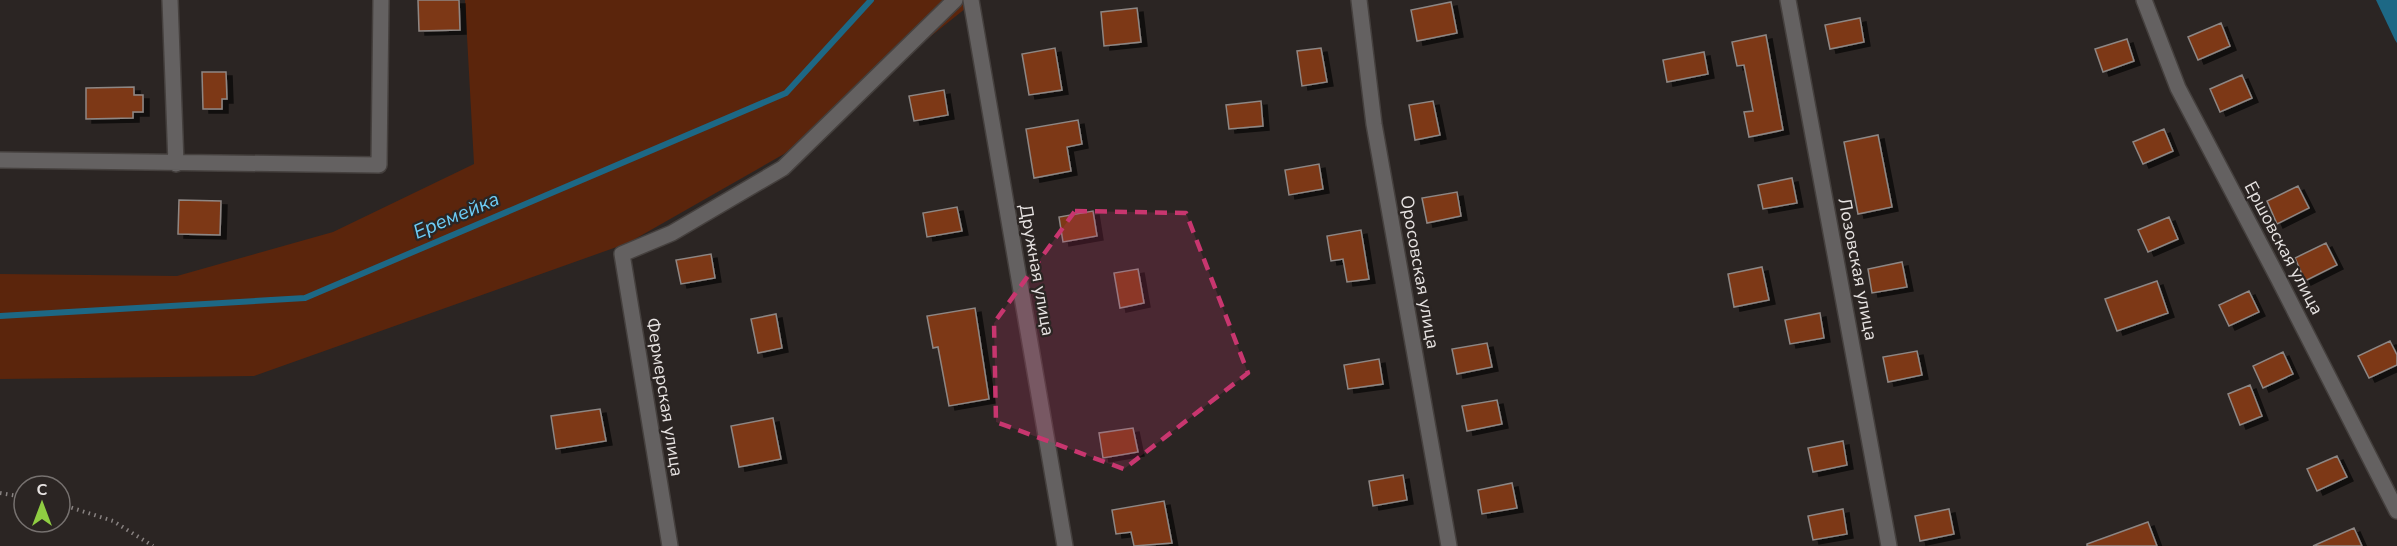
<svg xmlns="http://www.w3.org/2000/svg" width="2397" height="546" font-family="'Nunito Sans',sans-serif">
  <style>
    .green { fill: #5b250c }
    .water { fill: #1d6885 }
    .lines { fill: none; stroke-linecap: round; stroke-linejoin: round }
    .stream { stroke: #1d6885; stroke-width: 6 }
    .building { fill: #7d3818; stroke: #8e8784; stroke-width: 1.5; filter: url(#shadow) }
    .street-casing { stroke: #45403e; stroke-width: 18 }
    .path { stroke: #888281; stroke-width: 4; stroke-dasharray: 1.5 4.5; stroke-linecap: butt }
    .street { stroke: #646161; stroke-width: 15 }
    .marked { fill: #c8366f; fill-opacity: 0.2; stroke: #c8366f; stroke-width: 4.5; stroke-dasharray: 12 8; stroke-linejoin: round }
    .labels { text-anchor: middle; stroke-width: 4.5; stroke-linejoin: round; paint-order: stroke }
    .street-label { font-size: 18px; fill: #e7e3e2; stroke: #2b2523 }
    .water-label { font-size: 20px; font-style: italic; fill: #6dcdf7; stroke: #2b2523 }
  </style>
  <defs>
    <filter id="shadow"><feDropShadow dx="6" dy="4" stdDeviation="0" flood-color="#0009"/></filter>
  </defs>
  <rect width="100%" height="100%" fill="#2b2523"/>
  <!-- green -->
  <path class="green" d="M465 0H976L784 154 628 243 254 376 0 379V274L177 276 333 232 474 164Z"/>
  <!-- water -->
  <path class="water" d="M2376 0H2397V43L2395 40Z"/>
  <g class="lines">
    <!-- stream -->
    <path class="stream" d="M0 316 305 298 786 93 871 0"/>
  </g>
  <!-- building -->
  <path class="building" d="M418 0H459L460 30 419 31Z
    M1451 2 1457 33 1417 41 1411 10Z
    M1137 8 1141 42 1104 46 1101 12Z
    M1860 18 1864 42 1830 49 1825 25Z
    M2221 23 2230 46 2198 60 2188 37Z
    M1766 35 1783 130 1749 137 1744 112 1753 111 1744 65 1737 66 1732 42Z
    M2127 39 2134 61 2103 72 2095 49Z
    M1055 48 1062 90 1029 95 1022 54Z
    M1321 48 1327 82 1302 86 1297 51Z
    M1704 52 1708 74 1667 82 1663 60Z
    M202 72H226L227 99H222V109H203Z
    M2242 75 2252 98 2220 112 2210 89Z
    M134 87V95H143V112H133V118L86 119V88Z
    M944 90 948 115 914 121 909 96Z
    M1261 101 1263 126 1229 129 1226 105Z
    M1433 101 1440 135 1415 140 1409 105Z
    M1078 120 1082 144 1067 147 1071 171 1034 178 1026 129Z
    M2164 129 2173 151 2143 164 2133 142Z
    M1878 135 1892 207 1858 214 1844 142Z
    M1319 164 1323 189 1289 195 1285 170Z
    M1792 178 1797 203 1763 209 1758 185Z
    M2298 186 2309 208 2277 224 2267 201Z
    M1457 192 1461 216 1427 223 1422 198Z
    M179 200 221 201 220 235 178 234Z
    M957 207 962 231 927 237 923 213Z
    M1093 211 1097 236 1063 242 1059 217Z
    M2169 217 2178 239 2148 252 2138 230Z
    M1361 230 1369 279 1347 282 1343 259 1331 261 1327 236Z
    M2326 243 2337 265 2305 281 2295 258Z
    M711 254 715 278 681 284 676 260Z
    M1902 262 1907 287 1872 293 1868 269Z
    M1762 267 1769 300 1734 307 1728 274Z
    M1138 269 1144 303 1120 308 1114 273Z
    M2157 281 2168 313 2117 331 2105 299Z
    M2249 291 2259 312 2229 326 2219 305Z
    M975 308 989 399 949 406 938 347 933 348 927 316Z
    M1820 313 1824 338 1790 344 1785 320Z
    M776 314 782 348 758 353 751 319Z
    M2390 341 2397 355V365L2369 378 2358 356Z
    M1487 343 1492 367 1457 374 1452 349Z
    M1917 351 1922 375 1888 382 1883 357Z
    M2283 352 2293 374 2263 388 2253 366Z
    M1379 359 1383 384 1348 389 1344 365Z
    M2250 385 2262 416 2240 425 2228 394Z
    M1497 400 1502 424 1467 431 1462 406Z
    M600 409 606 441 556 449 551 416Z
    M773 418 781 459 739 467 731 426Z
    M1133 428 1138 452 1103 458 1099 433Z
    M1843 441 1847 465 1813 472 1808 448Z
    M2337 456 2347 477 2317 491 2307 469Z
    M1403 475 1407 500 1373 506 1369 481Z
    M1512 483 1517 508 1482 514 1478 490Z
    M1164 501 1172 543 1134 546 1131 532 1116 534 1112 510Z
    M1843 509 1847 534 1813 540 1808 516Z
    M1949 509 1954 534 1920 541 1915 516Z
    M2148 522 2157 546H2087V544Z
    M2354 528 2362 546H2313Z"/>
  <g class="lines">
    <defs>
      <path id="street" d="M170 0 176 164
        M971 0 1065 546
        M1359 0 1374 124 1449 546
        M1788 0 1889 546
        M2144 0 2178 88 2278 278 2397 511
        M0 160 379 165 381 0
        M670 546 622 254 672 233 783 168 955 0"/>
    </defs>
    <!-- street casing -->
    <use href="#street" class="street-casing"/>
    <!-- path -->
    <path class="path" d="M0 493 24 497
      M60 504 113 521 153 546"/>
    <!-- street -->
    <use href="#street" class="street"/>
  </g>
  <!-- marked area -->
  <path class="marked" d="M1075 211 1186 213 1248 373 1124 469 996 422 994 323Z"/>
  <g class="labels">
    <!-- street labels -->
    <g class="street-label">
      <text transform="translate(2284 248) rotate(62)" y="6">Ершовская улица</text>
      <text transform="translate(1858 269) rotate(79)" y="6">Лозовская улица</text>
      <text transform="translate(1037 270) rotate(80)" y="6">Дружная улица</text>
      <text transform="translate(1420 272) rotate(80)" y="6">Оросовская улица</text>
      <text transform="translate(665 397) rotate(81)" y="6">Фермерская улица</text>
    </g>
    <!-- water labels -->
    <g class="water-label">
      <text transform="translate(456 215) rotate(-23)" y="7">Еремейка</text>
    </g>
  </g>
  <!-- north arrow -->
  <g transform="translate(42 504)"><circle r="28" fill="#2b2523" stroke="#76716f" stroke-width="1.5"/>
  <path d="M0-4.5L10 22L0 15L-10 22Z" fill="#8fcd42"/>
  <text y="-9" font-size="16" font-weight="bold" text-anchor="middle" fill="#e7e3e2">С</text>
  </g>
</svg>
